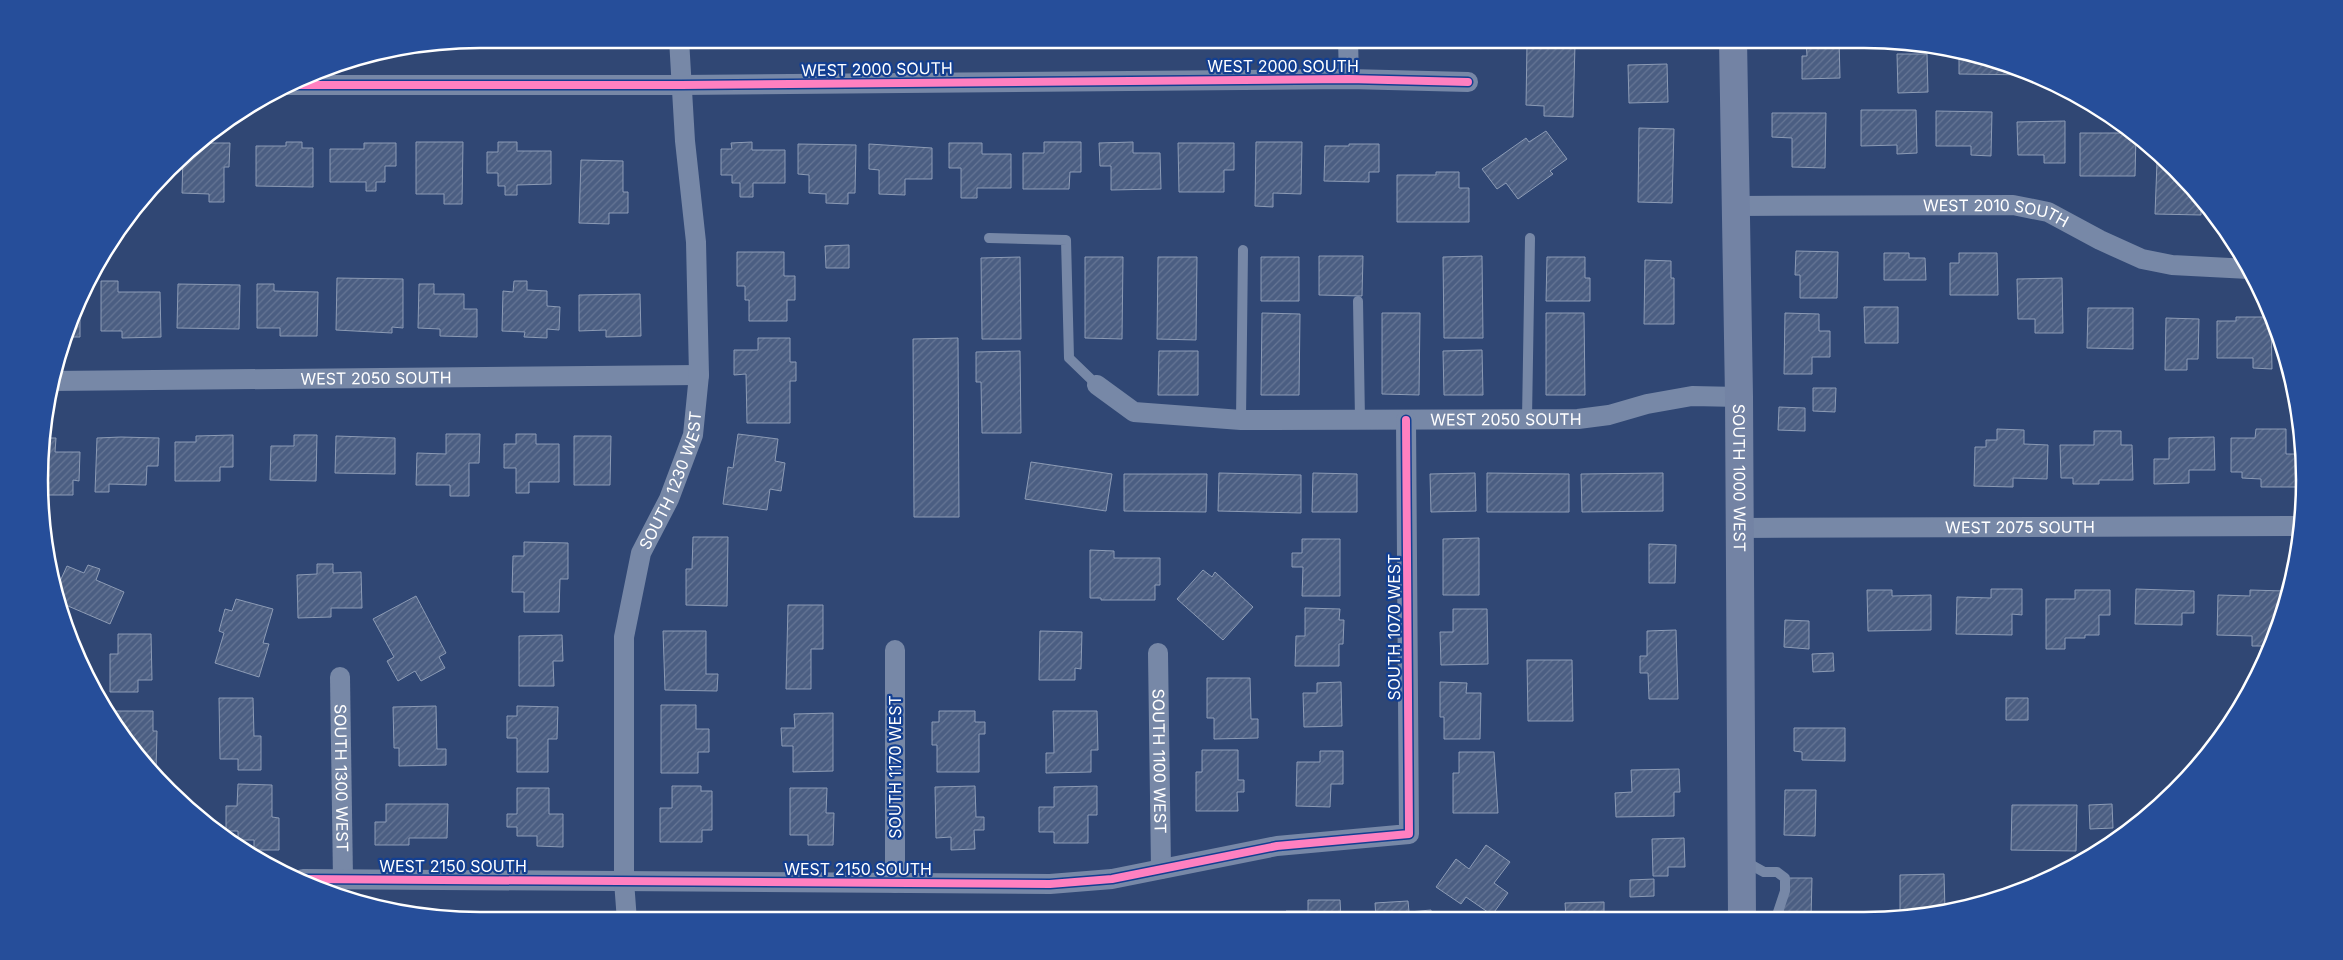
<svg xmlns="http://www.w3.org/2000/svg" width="2343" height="960" font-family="Inter,sans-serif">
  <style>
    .building { fill: url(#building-hatch); stroke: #8c9bb5 }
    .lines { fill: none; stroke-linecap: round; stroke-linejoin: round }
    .service { stroke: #7788a7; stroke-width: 10 }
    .minor { stroke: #7788a7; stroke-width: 20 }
    .secondary { stroke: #7383a4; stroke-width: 28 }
    .cycleway-casing { stroke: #133f91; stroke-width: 11 }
    .cycleway { stroke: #ff80c0; stroke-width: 8 }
    .labels { text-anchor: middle; stroke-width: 4.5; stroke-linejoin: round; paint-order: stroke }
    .street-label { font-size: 16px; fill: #fff; stroke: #133f91 }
    .rim { fill: none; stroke: #fff; stroke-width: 2.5 }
  </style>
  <defs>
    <pattern id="building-hatch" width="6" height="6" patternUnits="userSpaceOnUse" patternTransform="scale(1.25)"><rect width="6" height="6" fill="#4b5e82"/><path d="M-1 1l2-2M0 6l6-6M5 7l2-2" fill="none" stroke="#667695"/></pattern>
  </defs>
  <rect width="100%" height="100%" fill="#304774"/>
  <!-- building -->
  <path class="building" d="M485 39H545V45L485 44Z
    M569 39H615V46L569 45Z
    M713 39H759V43H713Z
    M790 39H838V46L801 45V39Z
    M857 39H909V44H857Z
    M943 39H989V46H943Z
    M1017 39H1073H1046V46H1029L1030 42 1017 41Z
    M1107 39H1135V44H1107Z
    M1165 39H1222V44H1165Z
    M1806 39H1839L1840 78 1802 79V56H1807Z
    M472 40V44H451Z
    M1527 44 1575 45 1573 117 1544 116V106L1526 105Z
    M1897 54H1927L1928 92 1898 93Z
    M1959 55 2005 62 2034 75 1959 74Z
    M1667 64 1668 102 1629 103 1628 65Z
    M1861 110H1916L1917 153 1897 154V145L1861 146Z
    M1936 111 1992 112 1991 156 1971 155V146H1936Z
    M1772 113H1826L1825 168 1792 167V138L1772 137Z
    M2065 121V163H2044V155H2018L2017 122Z
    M1639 128 1674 129 1672 203 1638 202Z
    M1546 131 1567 159 1550 171 1553 174 1518 199 1506 183 1497 189 1482 169 1526 138 1529 142Z
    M2080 133H2133L2136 135 2135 176H2080Z
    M286 142H302V148H313V187L256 186V146H286Z
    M416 142H463L462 204H444V194H416Z
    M498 142H517V151H551V184L517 185V195H505V186H498V173H487V152H498Z
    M752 142V150H785V183H753V197H740V183H732V175H721V149H732L731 143Z
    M1044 142H1081V172H1070L1069 189H1023V153H1044Z
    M1133 142V153H1160L1161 189 1111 190V166H1100L1099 143Z
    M1256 142H1302L1301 194 1273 193V207L1255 206Z
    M197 143H230L229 167H224V202H209V194L182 193 183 156Z
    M364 143H396V166H385V182H376V191H366V182H330V149H364Z
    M949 143H982V154H1011V188H977V198H961V168H949Z
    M1178 143H1234V170H1224V192H1179Z
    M798 144 856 145 855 193H848V204L826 203V194L809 193V175L798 174Z
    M869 144 932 148V179H905V195L879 194V170L869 169Z
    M1349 144H1379V172H1369V182L1324 181 1325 146H1349Z
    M581 160 623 161V192H628V213H609V224L579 223Z
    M2157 162 2168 163 2201 199V215L2155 214Z
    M1436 172H1459V188H1469V222H1397V175H1436Z
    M849 245V268H826L825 246Z
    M1796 251 1838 252 1837 298H1800V275H1795Z
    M737 252H784V276H795V300H787V321H749V300H745V286H737Z
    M1884 253H1909V258H1925L1926 280H1884Z
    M1959 253H1997L1998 295H1950V263H1959Z
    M1319 256H1363L1362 296 1319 295Z
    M1482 256 1483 338H1444L1443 257Z
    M1020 257 1021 339H982L981 258Z
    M1085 257H1123L1122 339 1085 338Z
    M1158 257H1197L1196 340 1157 339Z
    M1261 257H1299V301H1261Z
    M1547 257H1585V278H1590V301H1546Z
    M1645 260 1671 261V278H1674V324H1644Z
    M337 278 403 279V328L392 327V333L336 330Z
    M2062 278 2063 333H2035V319H2018L2017 279Z
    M101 281H118V292H160L161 337 122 338V331H101Z
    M514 281H527V290L547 291V306L560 307 559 330 547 329V338L524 337 525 332 502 331 503 291 513 292Z
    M178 284 240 285 239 329 177 328Z
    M257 284H274V291L318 292 317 336H280V328H257Z
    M419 284H434V294H464V309H477V337L440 336V329L418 328Z
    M640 294 641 336 606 337V330L579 331V295Z
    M1864 307H1898V343H1865Z
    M2088 308H2133V349L2087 348Z
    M75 309H80V337H63Z
    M1262 313 1300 314 1299 395H1261Z
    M1382 313H1420L1419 395 1382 394Z
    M1546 313H1584L1585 395H1546Z
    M1785 313 1819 314V331H1830V357H1812V374H1784Z
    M2236 317H2271L2272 369 2253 368V358H2217V321H2236Z
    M2166 318 2199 319 2198 359H2187V370H2165Z
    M758 338H790V362H796V381H790V423H747L746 374 734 375V350H758Z
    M958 338 959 517H914L913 339Z
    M1482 350 1483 395H1444L1443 351Z
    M1020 351 1021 433H982L981 382H976V352Z
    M1159 351H1198V395H1158Z
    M1813 388H1836L1835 412 1813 411Z
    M1779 407 1805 408V431L1778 430Z
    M1997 429 2024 430V444L2048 445 2047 479 2013 478V487L1974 486 1975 447H1986V440H1997Z
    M2256 429H2286V454H2298V487H2261V479L2242 478V472H2231V438H2255Z
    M2094 431H2121V445H2132L2133 480H2099V484H2073V478H2061L2060 445H2094Z
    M446 434H480L479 463H469V496H450V485H416L417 453 446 454Z
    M516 434H536V444H559V482H529V493H516V468H504V444H516Z
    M738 434 778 439 775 461 785 463 781 491 770 489 767 510 723 504 728 467 733 468Z
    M233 435V467H220V481H175V442H196V436Z
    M294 435H317L316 481 270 480 271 446H294Z
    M336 436 395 438V474L335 473Z
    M574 436H611L610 485H574Z
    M121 437 159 438 158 466H147L146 485 109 484V492H95L97 438Z
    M2214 437 2215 470H2189V483L2154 484V459H2169V438Z
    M43 438H56L55 452H80L79 481 73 480V495H45Z
    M1031 462 1112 474 1106 511 1025 499Z
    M1219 473 1301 475V513L1218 511Z
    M1313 473 1357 474V512H1312Z
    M1475 473 1476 511 1431 512 1430 474Z
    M1487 473 1569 474V512H1487Z
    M1663 473V511L1582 512 1581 474Z
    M1124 474H1207L1206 512 1124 511Z
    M693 537H728L727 606 686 605V569H692Z
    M1479 538V595H1443V539Z
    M1302 539H1340V596H1302L1303 567H1292V553H1302Z
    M524 542 568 543V579H560L559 612H524V592H512L513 556H524Z
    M1649 544 1676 545 1675 583H1649Z
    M1090 550 1114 551V558H1160V585H1155V600H1101V598H1090Z
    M317 564H333V573L361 572 362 608H331V617L298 618 297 575 317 574Z
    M88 565 100 569 96 580 124 592 110 624 61 603 56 590 67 566 84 573Z
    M1203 570 1212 577 1215 572 1253 607 1223 640 1177 599Z
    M1991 589H2022V615L2012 614V635L1956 634 1957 597 1991 598Z
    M2136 589 2194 591V613H2182V625L2135 624Z
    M1867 590H1892V596L1931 595V630L1868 631Z
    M2075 590H2110V615H2099V635H2085V638H2065V649H2046V599H2075Z
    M2250 590 2285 591 2281 622 2269 646H2252V636L2217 635 2218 595 2250 596Z
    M416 596 446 653 439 657 445 668 421 681 415 671 398 681 387 661 394 657 373 619Z
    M236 599 273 609 263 643 269 644 259 677 215 663 224 633 219 631 225 609 232 611Z
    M788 605H823V649H811V689H786Z
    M1305 608 1340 609 1339 620H1344L1343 644H1339V666H1295L1296 636H1305Z
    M1453 609H1487L1488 664 1441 665 1440 632H1453Z
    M1785 620 1809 621V649L1784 647Z
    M1676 630 1678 699H1649L1648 673H1640V656H1647V631Z
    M663 631H706V674H718L717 691 665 690Z
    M1040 631 1082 632 1081 669 1075 668V680H1039Z
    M118 634H151L152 680H138V692H110V654H118Z
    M562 635 563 661H553L554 686H519V636Z
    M1833 653 1834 671 1813 672 1812 654Z
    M1527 660H1572L1573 721H1528Z
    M1207 678H1250L1251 719H1258V738L1214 739V718H1207Z
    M1341 682 1342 726 1304 727 1303 693H1317V683Z
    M1440 682 1467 683 1466 693H1481L1480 739H1444V717H1440Z
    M219 698H253L254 736H261V770H238V759H220Z
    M2006 698H2028V720H2006Z
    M661 705H696V729H709V752H698V773H661Z
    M436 706 437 749H446V765L399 766V748H394L393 707Z
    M517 706 558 707 557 739H548V772H517V738H507V716H517Z
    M112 711H153V731H157L156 772 148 771 125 738V734H122L112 720Z
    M939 711H975V722H985V734H979V772H937V745H932V722H939Z
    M1053 711H1097L1098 750H1091V772L1046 773V753H1054Z
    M833 713V771L793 772V746H782L781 728H795L794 714Z
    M1794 728H1845V761L1802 760V752L1794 751Z
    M1202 750H1238V780H1244V792H1237L1238 811H1196V772H1202Z
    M1320 751H1343V784H1331L1330 807 1296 806 1297 762H1320Z
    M1459 752H1494L1498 813H1453V773H1459Z
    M1679 769 1680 792H1674V816L1616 817 1615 793 1632 792 1631 770Z
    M238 784 272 785V817L279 818V850H254V840H238V831H226V806H237Z
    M672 786H701V791H712V830H702V842H660V808H672Z
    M975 786 976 817H984V830H974L975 849 951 850V837L936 838 935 787Z
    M1097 786V815H1088V843H1054V832H1039V807H1054V787Z
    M517 788H549V814H563V847L537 846V836H517V827H507V814H517Z
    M790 788H827L826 813H834L833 845H808V835H790Z
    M1785 790H1816L1815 836 1784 835Z
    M386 804H448L447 838H409V845H375V822H386Z
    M2112 804 2113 828 2090 829 2089 805Z
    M2012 805H2077L2076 851 2011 850Z
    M1684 838 1685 867H1668V876H1653L1652 839Z
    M1486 845 1510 862 1494 883 1508 893 1492 915 1466 897 1461 904 1436 887 1456 859 1469 869Z
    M1944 874 1945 910 1900 912V875Z
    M1784 878H1812L1811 918H1783Z
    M1654 879V896L1630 897V880Z
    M1308 900H1340L1341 919H1286V911H1308Z
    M1408 901 1409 912 1431 910 1432 919H1376L1375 903Z
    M1604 902V918H1566L1565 903Z
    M1953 904H1966L1953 908Z
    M1638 913 1685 914V918H1638Z
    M1222 915 1223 919H1206V918Z"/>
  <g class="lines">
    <!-- service -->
    <path class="service" d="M989 238 1066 240 1069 358 1097 385
      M1358 301 1360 420
      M1527 419 1530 238
      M1241 420 1243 250
      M1744 861 1764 872H1777L1785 878V891L1776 918"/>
    <!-- minor -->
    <g class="minor">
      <path d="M1348 39 1349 79"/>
      <path d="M287 85H681L1349 79 1468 82"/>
      <path id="s1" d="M1735 206 2013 205 2048 212 2100 240 2142 259 2172 265 2249 269"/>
      <path id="s2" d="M52 381 699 375"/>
      <path id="s3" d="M1097 385 1134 412 1241 420 1578 419 1609 415 1647 404 1692 396 1739 397"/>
      <path id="s4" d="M1740 528 2301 526"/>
      <path d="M895 650V883"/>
      <path id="s5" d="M1158 653 1161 869"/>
      <path id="s6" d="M340 677 343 879"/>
      <path d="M303 879 1050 884 1112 879 1277 846 1409 834 1406 420"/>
      <path id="s7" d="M627 921 624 881V637L641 553 669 499 693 435 699 375 696 242 685 141 679 39"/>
    </g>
    <!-- secondary -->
    <path class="secondary" id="s8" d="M1733 39 1739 397 1742 918"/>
    <defs>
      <path id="cycleway" d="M287 85H681L1349 79 1468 82
        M303 879 1050 884 1112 879 1277 846 1409 834 1406 420"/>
    </defs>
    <!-- cycleway casing -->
    <use href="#cycleway" class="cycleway-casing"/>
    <!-- cycleway -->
    <use href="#cycleway" class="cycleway"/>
  </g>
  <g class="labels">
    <!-- street labels -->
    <g class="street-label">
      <text x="1283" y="72">WEST 2000 SOUTH</text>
      <text transform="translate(877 69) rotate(-1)" y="6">WEST 2000 SOUTH</text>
      <text dy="6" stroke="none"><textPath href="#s1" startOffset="262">WEST 2010 SOUTH</textPath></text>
      <text dy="6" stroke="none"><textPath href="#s2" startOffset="324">WEST 2050 SOUTH</textPath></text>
      <text dy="6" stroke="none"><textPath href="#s3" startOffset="418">WEST 2050 SOUTH</textPath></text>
      <text dy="6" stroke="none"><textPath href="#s8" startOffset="439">SOUTH 1000 WEST</textPath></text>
      <text dy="6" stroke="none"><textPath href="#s7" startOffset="449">SOUTH 1230 WEST</textPath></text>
      <text dy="6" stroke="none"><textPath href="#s4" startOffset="280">WEST 2075 SOUTH</textPath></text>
      <text transform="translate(1394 627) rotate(-90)" y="6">SOUTH 1070 WEST</text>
      <text dy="6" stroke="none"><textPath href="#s5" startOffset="108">SOUTH 1100 WEST</textPath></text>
      <text transform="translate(895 767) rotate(-90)" y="6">SOUTH 1170 WEST</text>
      <text dy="6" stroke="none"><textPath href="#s6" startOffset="101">SOUTH 1300 WEST</textPath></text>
      <text x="453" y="872">WEST 2150 SOUTH</text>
      <text x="858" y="875">WEST 2150 SOUTH</text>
    </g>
  </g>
  <!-- crop -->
  <path d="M0 0H2343V960H0ZM480 48H1864A432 432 0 0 1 2296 480V480A432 432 0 0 1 1864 912H480A432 432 0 0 1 48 480V480A432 432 0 0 1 480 48Z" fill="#264e9a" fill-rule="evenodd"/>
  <path class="rim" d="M480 48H1864A432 432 0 0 1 2296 480V480A432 432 0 0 1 1864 912H480A432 432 0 0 1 48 480V480A432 432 0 0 1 480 48Z"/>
</svg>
